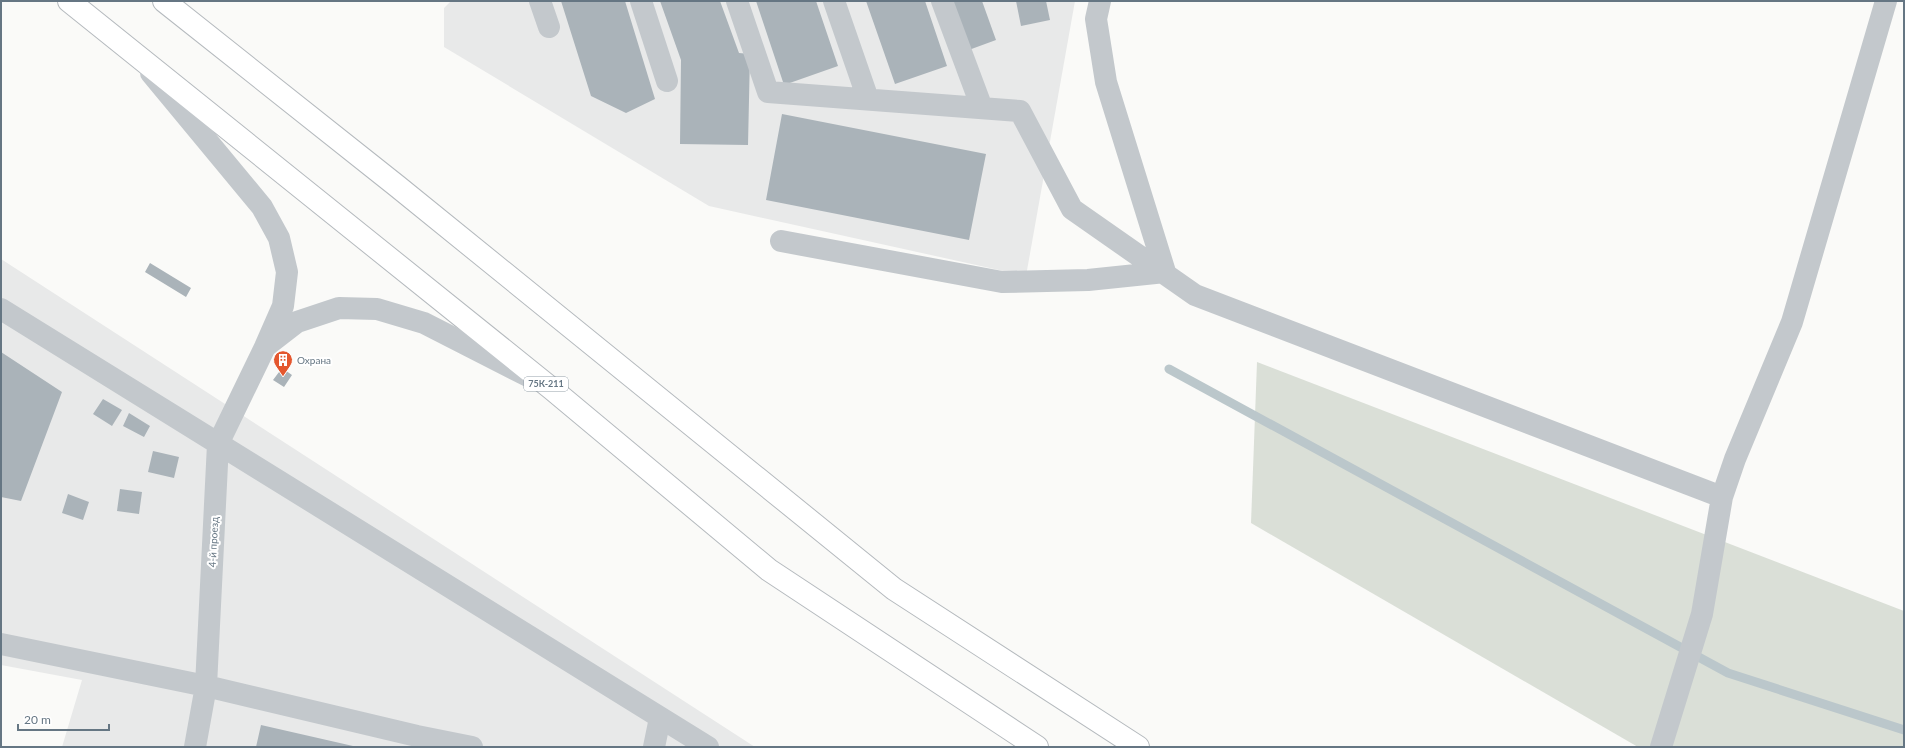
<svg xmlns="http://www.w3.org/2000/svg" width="1905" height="748" font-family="Lato,sans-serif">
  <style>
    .built { fill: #e8e9e9 }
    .green { fill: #dadfd7 }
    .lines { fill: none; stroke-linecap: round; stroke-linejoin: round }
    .stream { stroke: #bbc7cb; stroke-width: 9 }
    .building { fill: #aab3b9 }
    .major-casing { stroke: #b5babe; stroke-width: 24 }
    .minor { stroke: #c3c8cc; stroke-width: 22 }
    .major { stroke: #fff; stroke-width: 22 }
    .labels { text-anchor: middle; stroke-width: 4; stroke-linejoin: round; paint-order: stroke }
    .shield { fill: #fff; stroke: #939fa8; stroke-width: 1 }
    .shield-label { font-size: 9px; font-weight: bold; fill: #657683 }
    .poi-label { font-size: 10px; fill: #657683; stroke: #fff; text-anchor: start }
    .street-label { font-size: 10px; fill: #657683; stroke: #fff }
  </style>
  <rect width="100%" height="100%" fill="#fafaf8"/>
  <!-- built -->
  <path class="built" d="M451 1H1075L1026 276 709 206 444 47V8Z
    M1 259 755 747H62L82 680 1 665Z"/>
  <!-- green -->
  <path class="green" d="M1257 362 1904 611V747H1638L1251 523Z"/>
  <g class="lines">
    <!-- stream -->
    <path class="stream" d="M1169 369 1728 673 1904 730"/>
  </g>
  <!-- building -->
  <path class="building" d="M561 1H625L655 99 626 113 591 96Z
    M660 1H720L739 53 750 54 748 145 680 144 681 60Z
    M756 1H816L838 66 784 85Z
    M866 1H925L947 66 895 84Z
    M949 1H982L996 40 966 51Z
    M1016 1H1046L1050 20 1021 26Z
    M782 114 986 154 969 240 766 200Z
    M150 263 191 288 186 297 145 272Z
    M1 352 62 392 21 501 1 497Z
    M282 368 292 375 284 387 273 380Z
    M103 399 122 410 112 426 93 414Z
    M129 413 150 426 144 437 123 426Z
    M153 451 179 457 174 478 148 472Z
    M120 489 142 492 139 514 117 511Z
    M68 494 89 502 83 520 62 513Z
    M261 725 353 746V747H256Z"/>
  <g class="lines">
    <defs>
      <path id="major" d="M69 1 552 389 769 570 1037 747
        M164 1 397 186 894 589 1138 747"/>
    </defs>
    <!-- major casing -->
    <use href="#major" class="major-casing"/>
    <!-- minor -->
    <path class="minor" d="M540 1 549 27
      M641 1 667 81
      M737 1 768 92 1020 111 1072 209 1195 295 1722 497 1702 614 1661 747
      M834 1 868 99
      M942 1 982 108
      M151 73 262 207 279 238 287 272 283 306 265 347 218 444 206 686 195 747
      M781 241 1002 282 1088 280 1165 272 1106 82 1096 19 1100 1
      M1 309 708 747
      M266 346 297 322 339 308 377 309 424 323 528 376
      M1722 497 1735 459 1792 322 1886 1
      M1 644 206 686 417 736 472 747
      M654 747 660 718"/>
    <!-- major -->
    <use href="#major" class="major"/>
  </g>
  <!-- icons -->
  <defs>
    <symbol id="building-pin" viewBox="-11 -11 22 30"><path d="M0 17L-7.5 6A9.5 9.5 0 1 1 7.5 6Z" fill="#e4572e" stroke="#fff"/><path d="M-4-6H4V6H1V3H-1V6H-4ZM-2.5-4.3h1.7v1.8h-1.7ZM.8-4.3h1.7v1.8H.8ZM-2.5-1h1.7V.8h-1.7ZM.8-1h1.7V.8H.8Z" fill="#fff"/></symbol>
  </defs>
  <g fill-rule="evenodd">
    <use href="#building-pin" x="272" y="349" width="22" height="30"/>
  </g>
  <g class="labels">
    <!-- shield labels -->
    <rect class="shield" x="524" y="377" width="44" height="14" rx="3"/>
    <g class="shield-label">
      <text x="546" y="387">75К-211</text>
    </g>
    <!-- poi labels -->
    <g class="poi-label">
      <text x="297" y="364">Охрана</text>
    </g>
    <!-- street labels -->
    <g class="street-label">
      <text transform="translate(213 542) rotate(-87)" y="4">4-й проезд</text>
    </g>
  </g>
  <!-- border -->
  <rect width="1905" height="748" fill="none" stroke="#657683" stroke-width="4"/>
  <!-- scale -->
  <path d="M18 724v6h91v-6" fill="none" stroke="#657683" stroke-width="2"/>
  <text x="24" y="724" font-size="12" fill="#657683" stroke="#ffffff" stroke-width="3" paint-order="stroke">20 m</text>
</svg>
